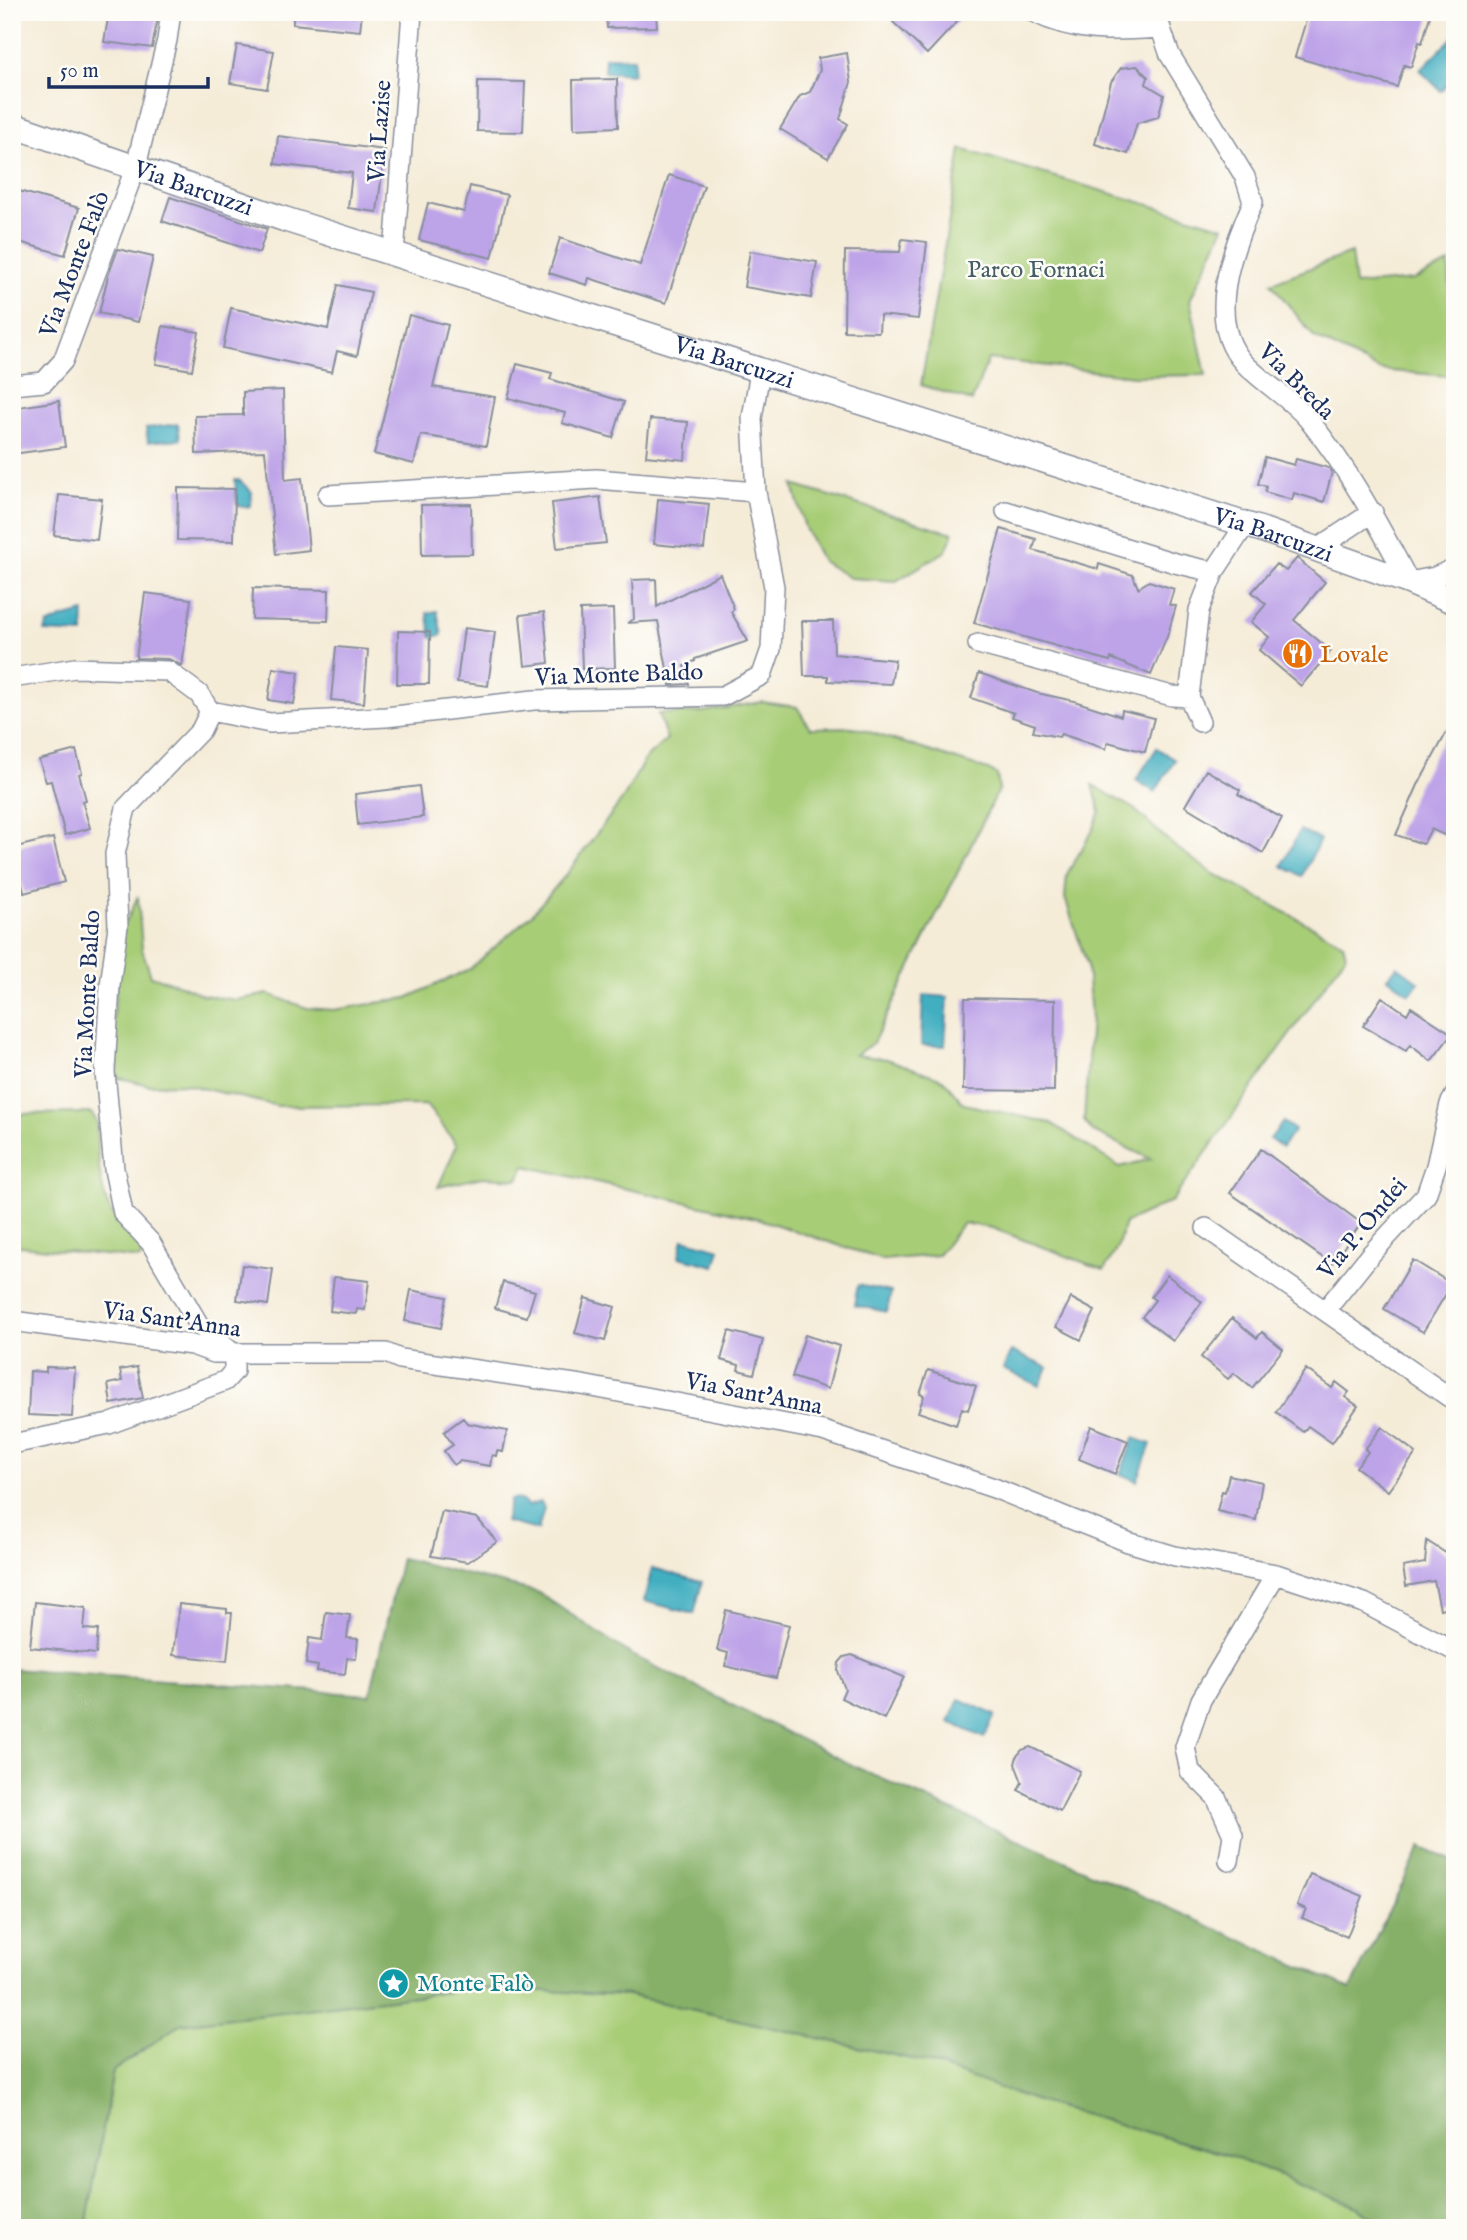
<svg xmlns="http://www.w3.org/2000/svg" width="1467" height="2240" font-family="'IM FELL English',serif">
  <style>
    .green { fill: #a8cd77; stroke: #627e6a; stroke-width: 2 }
    .forest { fill: #86b068; stroke: #507063; stroke-width: 2 }
    .water { fill: #43afc1; stroke: #2f6f90; stroke-width: 2 }
    .building { fill: #bda3e8 }
    .lines { fill: none; stroke-linecap: round; stroke-linejoin: round }
    .minor-casing { stroke: #888e9b; stroke-width: 22 }
    .tertiary-casing { stroke: #888e9b; stroke-width: 27 }
    .minor { stroke: #fff; stroke-width: 19 }
    .tertiary { stroke: #fff; stroke-width: 24 }
    .labels { text-anchor: middle; stroke-width: 5; stroke-linejoin: round; paint-order: stroke }
    .street-label { font-size: 24px; fill: #1b2f5e; stroke: #fdfcf7 }
    .park-label { font-size: 24px; fill: #455e66; stroke: #fdfcf7 }
    .food-label { font-size: 24px; fill: #c56008; stroke: #fdfcf7; text-anchor: start }
    .culture-label { font-size: 24px; fill: #0d838f; stroke: #fdfcf7; text-anchor: start }
  </style>
  <rect width="100%" height="100%" fill="#fdfcf7"/>
  <filter id="ink" filterUnits="userSpaceOnUse"><feTurbulence type="fractalNoise" baseFrequency=".0143" numOctaves="2"/><feDisplacementMap in="SourceGraphic" scale="14" xChannelSelector="R" yChannelSelector="G"/><feConvolveMatrix kernelMatrix="1 2 1 2 8 2 1 2 1" color-interpolation-filters="sRGB"/></filter>
  <filter id="wash" filterUnits="userSpaceOnUse"><feTurbulence type="fractalNoise" baseFrequency=".00686" numOctaves="4" result="noise"/><feDisplacementMap in="SourceGraphic" scale="28" xChannelSelector="R" yChannelSelector="G"/><feGaussianBlur stdDeviation="1.57" result="paint"/><feColorMatrix in="noise" values="0 0 0 0 0 0 0 0 0 0 0 0 0 0 0 0 0 1.4 0 .05"/><feComposite in="paint" operator="in"/></filter>
  <g filter="url(#wash)">
    <rect width="100%" height="100%" fill="#f5ecd8"/>
    <!-- green -->
    <path class="green" d="M961 149 1224 227 1190 300 1206 375 1134 376 988 359 972 401 921 385Z
      M1351 253 1355 285 1414 280 1449 263 1450 289H1455V374L1448 376 1379 370 1314 337 1271 283Z
      M793 485 953 533 946 551 896 581 850 578 822 561 805 528Z
      M762 702 797 707 810 728 854 727 988 770 997 775 999 789 873 1043 855 1055 887 1059 943 1079 964 1104 1051 1123 1120 1167 1151 1159 1093 1132 1084 1121 1091 1018 1087 965 1065 898 1067 874 1093 830 1100 811 1093 785 1134 809 1173 845 1212 873 1343 943 1346 955 1172 1201 1125 1223 1117 1248 1104 1270 992 1228 963 1223 938 1255 883 1260 756 1218 525 1166 518 1179 482 1177 438 1187 457 1145 426 1105 278 1106 184 1084 149 1085 120 1078 114 1080 111 1041 122 926 128 918 138 896 142 949 151 976 180 985 203 995 236 1000 268 994 307 1008 334 1010 407 998 470 969 531 915 566 875 624 797 645 759 667 739 658 714 702 712Z
      M91 1113 97 1121C96 1145 99 1186 109 1208 117 1224 132 1237 144 1250L140 1259 12 1245V1114Z
      M483 1988 628 1995 929 2063 1040 2102 1225 2154 1358 2207 1386 2228H86L113 2071 180 2024Z"/>
    <!-- forest -->
    <path class="forest" d="M401 1558 537 1592 632 1655 860 1769 1350 1989 1421 1847 1455 1862V2228H1386L1358 2207 1225 2154 1040 2102 929 2063 628 1995 483 1988 180 2024 113 2071 86 2228H12V1669L370 1695Z"/>
    <!-- water -->
    <path class="water" d="M1455 35V76L1441 91 1420 70Z
      M605 57 634 58 633 74 604 72Z
      M178 424 180 439 148 442 146 428Z
      M235 480H239L252 492 251 506 241 507 237 504Z
      M437 611 442 635 432 637 427 613Z
      M84 612 83 634 45 632 47 625 62 618Z
      M1157 748 1175 760 1155 792 1136 780Z
      M1300 830 1320 840 1302 876 1282 866Z
      M1397 966 1419 982 1410 994 1388 978Z
      M923 995 948 997 945 1046 921 1045Z
      M1283 1122 1295 1130 1282 1147 1270 1139Z
      M683 1239 720 1249 715 1266 679 1257Z
      M858 1285 891 1292 887 1312 854 1305Z
      M1011 1351 1048 1368 1039 1386 1003 1369Z
      M1134 1438 1151 1444 1137 1481 1120 1474Z
      M514 1499 521 1500 528 1506 540 1502 544 1508 538 1530 505 1522 510 1500Z
      M652 1568 702 1582 694 1614 644 1601Z
      M959 1699 995 1715 984 1738 949 1722Z"/>
    <g id="blocks">
      <!-- building -->
      <path class="building" d="M109 12H159L152 48 104 42Z
        M293 12H362L360 31 293 24Z
        M606 12H656L657 27 607 28Z
        M902 12H966L927 54 893 22Z
        M1326 12H1417L1430 16 1422 43 1419 42 1411 67 1404 65 1397 87 1295 57 1308 14 1324 19Z
        M237 45 274 51 267 89 230 83Z
        M847 53 851 82 840 119 848 124 828 158 780 129 800 96 810 92 820 70 818 58Z
        M1137 66 1148 77 1146 84 1164 95 1158 117 1137 123 1128 154 1095 144 1111 82 1121 68Z
        M617 79 618 127 574 129 573 80Z
        M478 81 525 82 523 132 477 131Z
        M278 136 385 150 377 212 348 208 352 173 275 164Z
        M669 175 704 186 666 303 589 278 587 285 549 273 560 238 640 265Z
        M470 186 507 195 492 258 419 240 428 203 464 212Z
        M12 189 79 208 65 255 12 240Z
        M170 197 267 229 259 253 162 221Z
        M902 239 927 242 918 319 880 315 879 332 844 331 845 251 900 252Z
        M118 249 153 257 138 322 99 313 108 276Z
        M750 251 817 262 811 298 744 287Z
        M338 285 371 292 357 356 337 351 332 372 223 348 231 308 328 329Z
        M409 315 448 325 433 387 495 397 486 446 421 435 414 464 374 454Z
        M163 326 199 332 192 370 156 364Z
        M517 364 552 373 550 379 624 402 613 438 562 423 565 413 508 398Z
        M283 390 285 480 302 478 309 550 276 554 265 451 196 454 195 416 243 415V392Z
        M59 401 65 447 12 454V408Z
        M650 419 688 422 685 460 646 456Z
        M1265 457 1294 465 1296 459 1329 468 1332 472 1324 502 1294 493 1292 500 1265 492 1266 486 1258 484Z
        M178 488 235 489 234 541 177 540Z
        M59 495 102 499 97 540 54 535Z
        M600 497 606 543 557 548 552 503Z
        M658 499 709 504 704 549 654 544Z
        M471 504 472 554 422 555 421 505Z
        M1001 529 1036 539 1033 550 1098 569 1099 564 1133 575 1138 588 1149 581 1174 589 1169 605 1176 606 1167 637 1151 675 1111 658 1110 661 974 623Z
        M1297 558 1325 582 1294 620 1331 651 1301 686 1259 650 1269 637 1251 622 1266 604 1252 592 1276 564 1286 571Z
        M720 574 734 609 731 612 748 641 695 659V661L684 666 689 684 670 685 658 621 627 623 634 619 632 580 656 579 657 607Z
        M253 588 329 590 328 621 252 619Z
        M145 593 191 599 182 666 169 659 136 658Z
        M613 609 615 668 582 669 580 610Z
        M544 612 549 663 525 666 520 615Z
        M802 621H833L834 654 895 660 891 684 828 681V676H804Z
        M464 628 495 632 488 686 457 682Z
        M398 631 430 632 429 684H397Z
        M336 647 368 650 364 703 331 700Z
        M273 668 299 672 294 704 268 700Z
        M979 673 1037 693 1074 701 1121 716 1122 710 1154 718 1145 752 1108 742 1106 749 1061 734 1059 737 1033 732 1035 725 1012 717 1014 713 971 698Z
        M1455 717V840L1431 829 1423 844 1396 835 1418 785Z
        M76 750 82 773 79 774 86 800 82 801 90 828 65 835 51 781 46 782 39 760Z
        M1206 770 1240 790 1238 794 1282 818 1263 853 1185 806Z
        M419 786 423 817 358 825 355 794Z
        M53 838 64 882 24 893 21 879 15 881 12 870V848Z
        M1382 997 1407 1014 1411 1007 1452 1034 1431 1061 1410 1045 1406 1051 1363 1026Z
        M965 998 1055 1000 1054 1091 963 1090Z
        M1261 1149 1361 1223 1332 1264 1230 1193Z
        M1413 1260 1452 1284 1423 1332 1384 1309Z
        M242 1265 273 1269 268 1305 237 1300Z
        M1167 1275 1202 1302 1173 1341 1142 1317 1155 1300 1151 1297Z
        M334 1277 369 1281 365 1310 357 1309 356 1314 330 1311Z
        M503 1282 535 1291 527 1317 495 1308Z
        M411 1290 447 1297 441 1328 405 1321Z
        M585 1298 615 1307 605 1341 575 1333Z
        M1071 1298 1095 1311 1081 1340 1056 1327Z
        M1232 1318 1257 1338 1262 1332 1283 1349 1252 1388 1234 1373 1228 1379 1201 1357Z
        M729 1331 763 1340 754 1374 738 1370 739 1365 721 1360Z
        M805 1335 839 1346 828 1389 792 1377Z
        M46 1367 75 1368 72 1417 28 1415 30 1371 46 1372Z
        M137 1367 143 1398 111 1404 108 1384 122 1381 120 1370Z
        M1306 1369 1332 1388 1336 1382 1349 1392 1345 1397 1358 1406 1332 1443 1308 1426 1303 1432 1276 1412Z
        M928 1370 976 1386 968 1410 962 1408 956 1425 918 1412 924 1396 920 1394Z
        M463 1418 467 1423 507 1431 503 1452 497 1451 496 1456 492 1455 490 1466 460 1461 454 1465 444 1451 453 1445 444 1432Z
        M1091 1426 1128 1441 1115 1474 1079 1459Z
        M1382 1427 1416 1453 1388 1491 1356 1467 1368 1452 1365 1449Z
        M1229 1475 1262 1482 1256 1520 1217 1511 1222 1491 1225 1492Z
        M442 1511 477 1518 497 1542 468 1562 431 1556Z
        M1427 1541 1455 1559V1606L1440 1609 1434 1581 1406 1586 1403 1567 1425 1563Z
        M35 1602 86 1608 84 1629 98 1630 96 1654 30 1647Z
        M179 1604 227 1609V1613H232L227 1661 173 1655Z
        M726 1610 789 1625 776 1678 725 1666 728 1653 717 1650Z
        M326 1612 350 1615 347 1638 358 1639 356 1659 347 1658 345 1674 317 1671 318 1666 306 1664 309 1638 322 1640Z
        M852 1655 904 1677 884 1719 841 1698 845 1689 838 1671 839 1663 844 1657Z
        M1030 1747 1080 1771 1060 1811 1018 1790 1022 1782 1015 1764 1017 1756 1022 1750Z
        M1310 1874 1363 1896 1347 1937 1302 1918 1306 1909 1297 1905Z"/>
    </g>
  </g>
  <g filter="url(#ink)">
    <use href="#blocks" fill-opacity="0" stroke="#888e9b" stroke-width="2"/>
    <g class="lines">
      <defs>
        <path id="minor" d="M1033 12C1077 34 1113 31 1161 28
          M1155 12 1170 55 1245 177 1253 202C1233 247 1204 321 1244 363 1263 383 1290 398 1308 419 1349 469 1379 525 1409 582L1435 577 1455 568
          M394 254 412 12
          M12 385 44 382 63 361 136 166 167 40 171 12
          M328 495 596 479 756 492
          M1006 511 1175 563 1214 572
          M1317 549 1373 512
          M978 644 1172 696 1189 697
          M12 678 75 668 168 671 199 694 210 711
          M1200 722 1189 697 1199 610 1214 572 1245 525
          M1206 1228 1325 1311 1370 1255 1426 1195 1436 1166 1450 1104 1455 1095
          M1325 1311 1449 1397
          M12 1321 192 1345 214 1353H386L400 1359 582 1385 823 1431 994 1488 1128 1542 1175 1556 1276 1574 1364 1603 1455 1651
          M234 1354 199 1325 151 1243 123 1213 114 1169 105 1072 110 985 118 926 115 854 126 808 201 730 210 711 270 723 386 717 534 700 723 696 762 675 771 649 774 587 756 492 752 418 760 372
          M12 1444 109 1424 225 1381 234 1371V1354
          M1229 1861 1233 1835 1216 1797 1190 1771 1185 1747 1201 1700 1276 1574"/>
        <g id="tertiary">
          <path id="s1" d="M12 125 284 219 1263 530 1409 582 1455 602"/>
        </g>
      </defs>
      <!-- minor casing -->
      <use href="#minor" class="minor-casing"/>
      <!-- tertiary casing -->
      <use href="#tertiary" class="tertiary-casing"/>
      <!-- minor -->
      <use href="#minor" class="minor"/>
      <!-- tertiary -->
      <use href="#tertiary" class="tertiary"/>
    </g>
  </g>
  <!-- icons -->
  <defs>
    <symbol id="restaurant-disc" viewBox="-11 -11 22 22"><circle r="9.5" fill="#e8710a" stroke="#fdfcf7"/><path d="M-5-6h1v4h1v-4h1v4h1v-4h1v5L-1.5 .5V6h-2V.5L-5-1ZM5-6V6H3V1.5H1.5Q1.5-4 5-6Z" fill="#fff"/></symbol>
    <symbol id="sight-disc" viewBox="-11 -11 22 22"><circle r="9.5" fill="#0f9aa8" stroke="#fdfcf7"/><path d="M0-6L1.8-2.2L6-1.7L2.9 1.2L3.7 5.4L0 3.3L-3.7 5.4L-2.9 1.2L-6-1.7L-1.8-2.2Z" fill="#fff"/></symbol>
  </defs>
  <g fill-rule="evenodd">
    <use href="#restaurant-disc" x="1280" y="636" width="35" height="35"/>
    <use href="#sight-disc" x="376" y="1966" width="35" height="35"/>
  </g>
  <g class="labels">
    <!-- street labels -->
    <g class="street-label">
      <text transform="translate(379 131) rotate(-86)" y="8">Via Lazise</text>
      <text dy="8" stroke="none"><textPath href="#s1" startOffset="192">Via Barcuzzi</textPath></text>
      <text transform="translate(74 264) rotate(-69)" y="8">Via Monte Falò</text>
      <text dy="8" stroke="none"><textPath href="#s1" startOffset="760">Via Barcuzzi</textPath></text>
      <text transform="translate(1297 381) rotate(45)" y="8">Via Breda</text>
      <text dy="8" stroke="none"><textPath href="#s1" startOffset="1326">Via Barcuzzi</textPath></text>
      <text transform="translate(619 674) rotate(-2)" y="8">Via Monte Baldo</text>
      <text transform="translate(87 994) rotate(-87)" y="8">Via Monte Baldo</text>
      <text transform="translate(1362 1228) rotate(-50)" y="8">Via P. Ondei</text>
      <text transform="translate(172 1319) rotate(8)" y="8">Via Sant'Anna</text>
      <text transform="translate(754 1393) rotate(11)" y="8">Via Sant'Anna</text>
    </g>
    <!-- park labels -->
    <g class="park-label">
      <text x="1036" y="277">Parco Fornaci</text>
    </g>
    <!-- food labels -->
    <g class="food-label">
      <text x="1320" y="662">Lovale</text>
    </g>
    <!-- culture labels -->
    <g class="culture-label">
      <text x="417" y="1991">Monte Falò</text>
    </g>
  </g>
  <!-- margin -->
  <rect width="1467" height="2240" fill="none" stroke="#fdfcf7" stroke-width="42"/>
  <!-- scale -->
  <path d="M49 77v10h159v-10" fill="none" stroke="#1b2f5e" stroke-width="3.5"/>
  <text x="60" y="77" font-size="21" fill="#1b2f5e" stroke="#fdfcf7" stroke-width="5" paint-order="stroke">50 m</text>
</svg>
